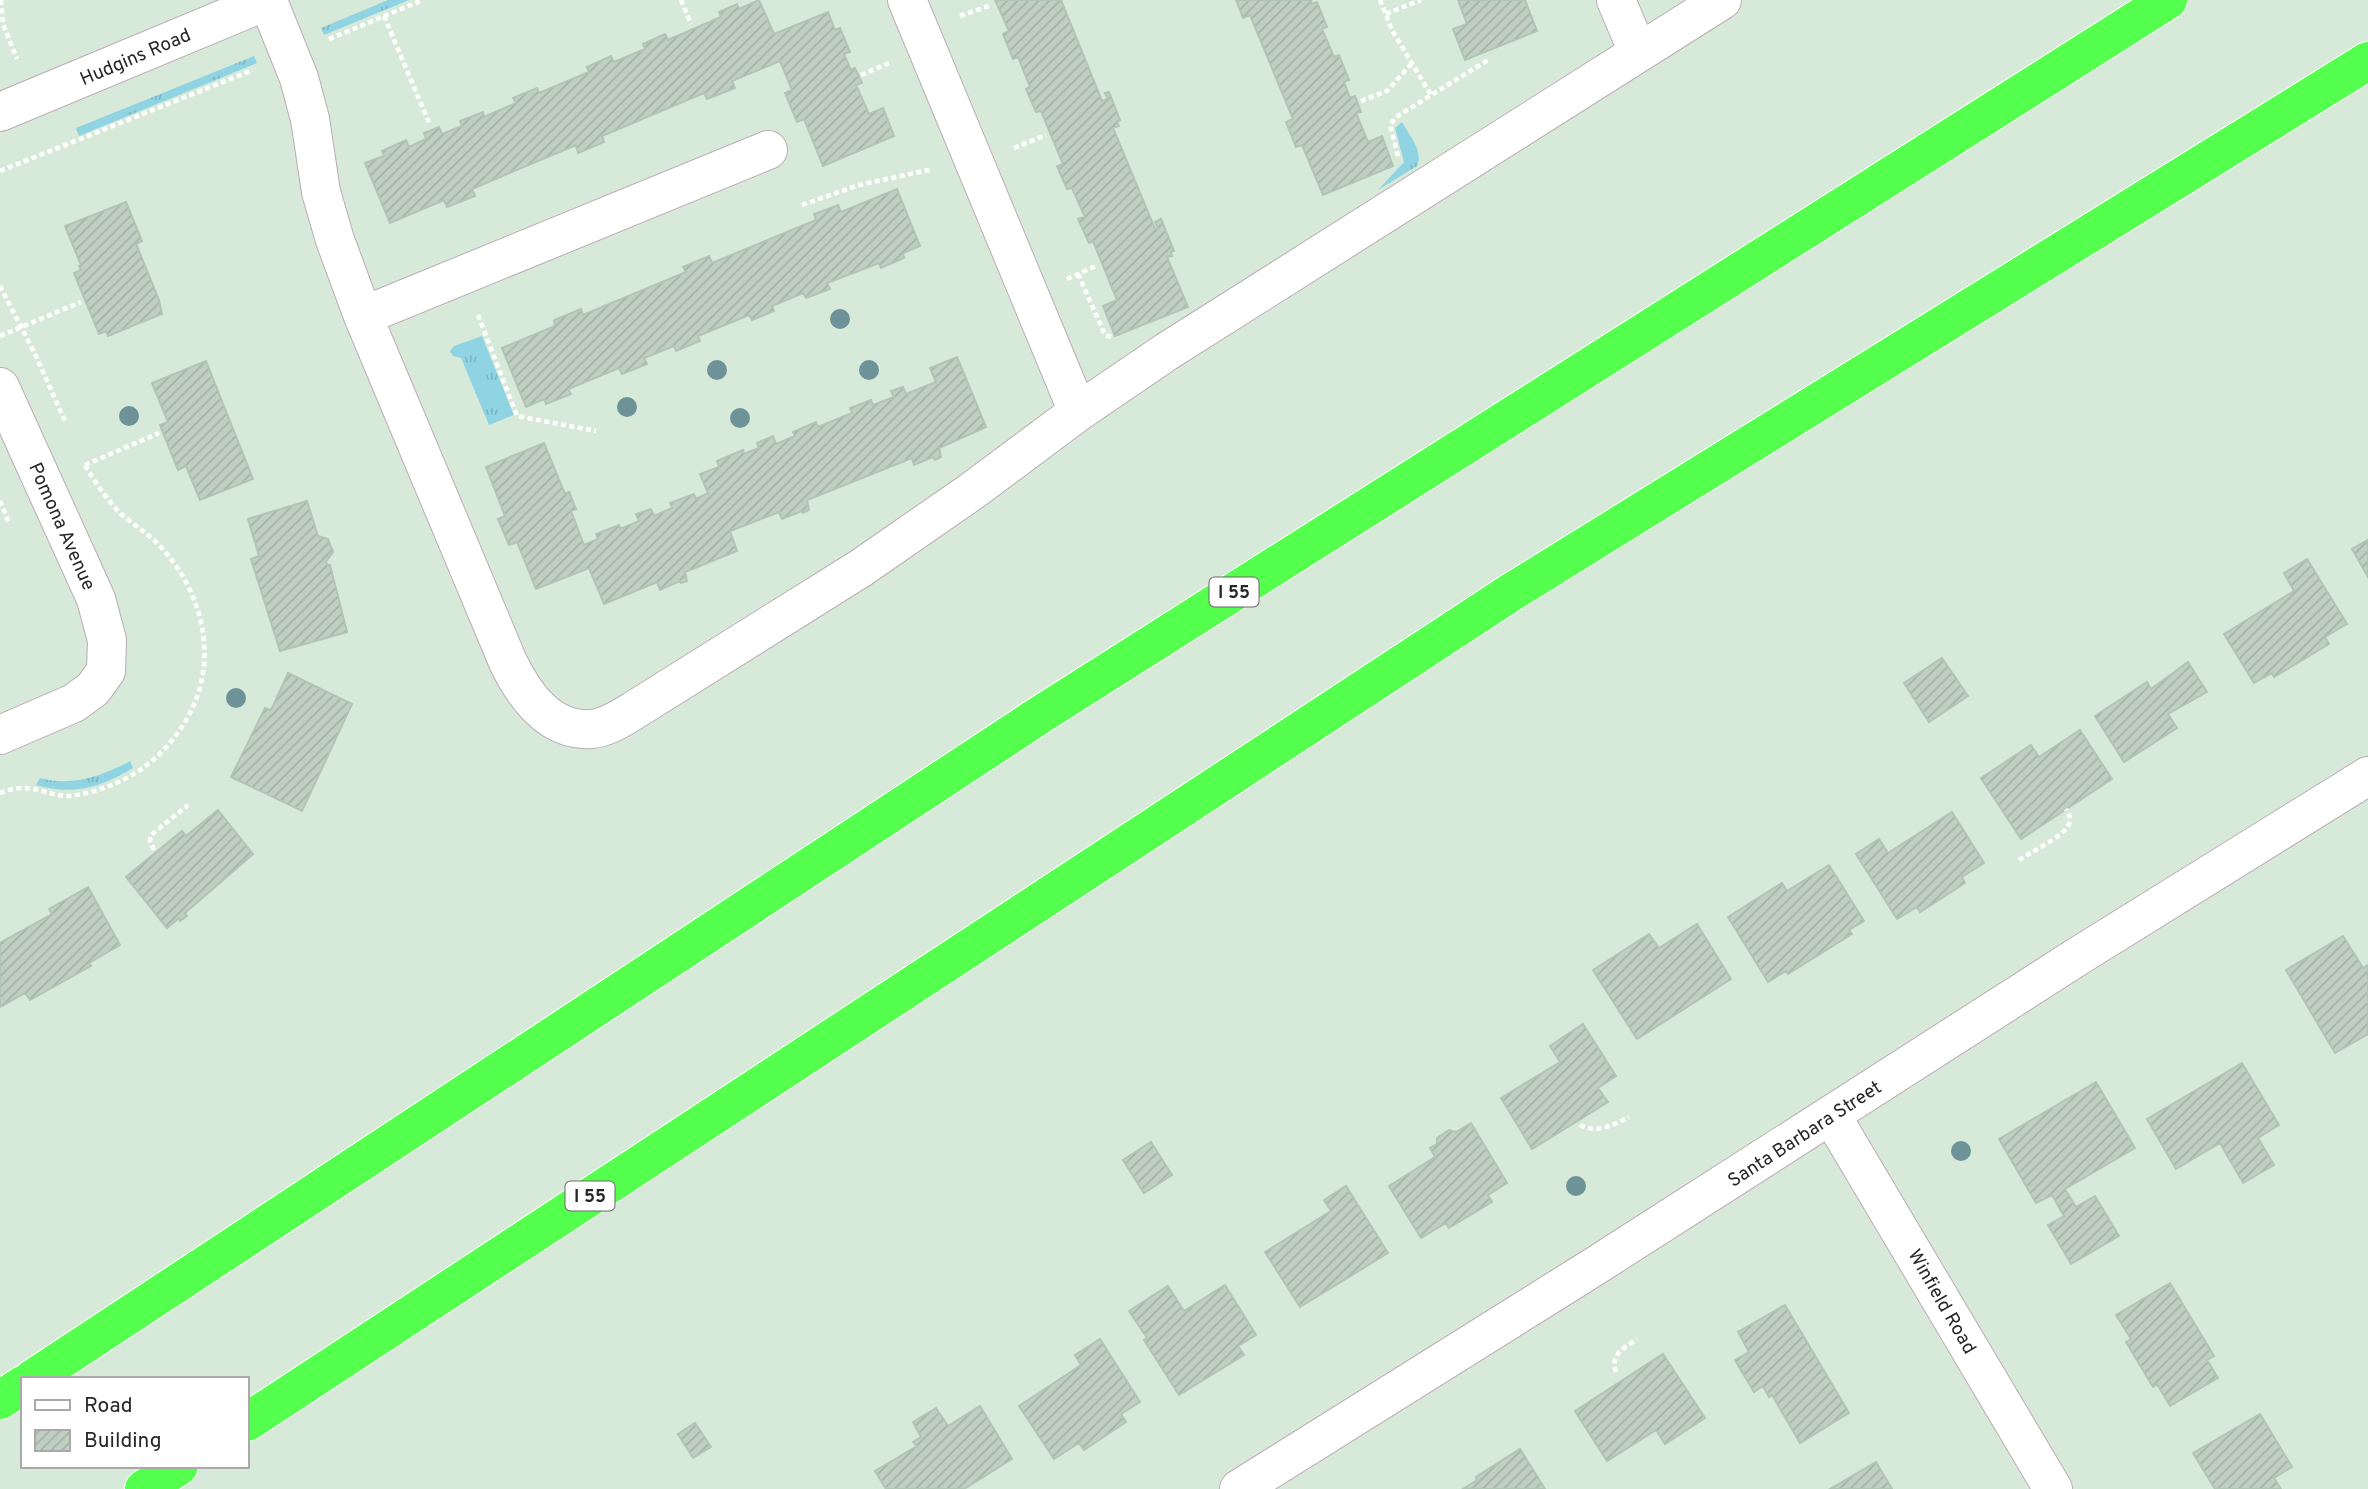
<svg xmlns="http://www.w3.org/2000/svg" width="2368" height="1489" font-family="Overpass,sans-serif">
  <style>
    .grass { fill: url(#grass-tufts) }
    .building { fill: url(#building-hatch); stroke: #b1c5b4; stroke-width: 2 }
    .lines { fill: none; stroke-linecap: round; stroke-linejoin: round }
    .minor-casing { stroke: #bcabb6; stroke-width: 40 }
    .highway-casing { stroke: #fff; stroke-width: 40 }
    .path { stroke: #fff; stroke-width: 4.5; stroke-dasharray: 5 3.5; stroke-linecap: butt }
    .minor { stroke: #fff; stroke-width: 38 }
    .highway { stroke: #54ff4d; stroke-width: 38 }
    .tree { fill: #6d9399 }
    .labels { text-anchor: middle; stroke-width: 5; stroke-linejoin: round; paint-order: stroke }
    .shield { fill: #fff; stroke: #686868; stroke-width: 2 }
    .shield-label { font-size: 18px; font-weight: bold; fill: #272727 }
    .street-label { font-size: 19px; fill: #272727; stroke: #fff }
  </style>
  <defs>
    <pattern id="grass-tufts" width="24" height="20" patternUnits="userSpaceOnUse" patternTransform="scale(1.75)"><rect width="24" height="20" fill="#90d4e4"/><path d="M3 7l-1-3M5 7V3M7 7l1-3M15 17l-1-3M17 17v-4M19 17l1-3" fill="none" stroke="#7cb6c4"/></pattern>
    <pattern id="building-hatch" width="6" height="6" patternUnits="userSpaceOnUse" patternTransform="scale(1.75)"><rect width="6" height="6" fill="#c0cfc2"/><path d="M-1 1l2-2M0 6l6-6M5 7l2-2" fill="none" stroke="#a5b2a7"/></pattern>
  </defs>
  <rect width="100%" height="100%" fill="#d7ead9"/>
  <!-- grass -->
  <path class="grass" d="M388 0H409L324 35 321 28Z
    M254 56 257 63 79 136 76 128Z
    M1402 122C1409 135 1424 151 1417 166L1378 190 1404 162 1395 128Z
    M482 336 514 415 489 425 461 358 453 356 450 351 454 346Z
    M130 761 133 768C102 787 72 796 36 785L40 778C72 787 102 776 130 761Z"/>
  <!-- building -->
  <path class="building" d="M759 0 774 34 828 12 835 30 840 28 850 52 844 54 851 70 855 68 862 83 856 85 869 114 883 108 894 136 823 166 804 119 797 122 785 93 792 90 780 61 732 81 735 88 707 99 704 93 602 136 604 142 578 153 576 145 472 189 475 196 447 207 444 200 390 223 365 163 384 156 382 151 406 140 409 147 426 139 424 133 439 127 442 134 462 126 460 121 483 112 484 117 516 103 513 98 537 88 539 93 589 72 587 67 611 56 614 62 645 49 643 44 665 34 668 40 721 17 719 12 737 4 739 9Z
    M995 0H1061L1102 101 1108 99 1105 93 1109 92 1120 120 1117 122 1119 126 1113 128 1155 229 1158 228 1155 222 1161 219 1174 251 1171 252 1172 256 1167 257 1188 307 1115 336 1103 306 1117 300 1093 241 1089 243 1078 219 1085 217 1072 188 1067 189 1057 166 1063 164 1041 111 1036 112 1026 89 1030 87 1018 57 1013 59 1003 34 1009 31Z
    M1236 0H1311L1312 4 1317 2 1327 27 1322 29 1334 57 1339 55 1349 80 1344 82 1350 98 1355 96 1361 112 1356 113 1368 142 1382 136 1393 166 1323 195 1302 145 1296 147 1286 122 1293 119 1250 15 1243 18Z
    M1458 0H1525L1537 31 1465 60 1453 29 1467 24Z
    M897 189 920 246 903 253 904 258 881 268 879 263 827 283 830 289 806 298 803 293 772 306 774 311 752 320 749 315 698 336 700 341 676 351 674 346 644 358 647 364 622 374 619 368 568 389 571 394 546 404 544 399 526 407 502 348 555 326 554 320 581 309 583 315 686 272 683 267 709 256 712 263 816 220 814 214 838 205 841 212Z
    M126 202 142 241 136 244 159 300 162 314 108 336 106 331 99 334 74 273 81 270 79 266 81 265 65 226Z
    M957 357 986 427 939 448 941 457 935 460 933 457 914 465 912 458 807 500 809 510 803 513 802 511 782 519 779 512 730 531 737 551 685 572 687 581 681 583 680 581 660 590 657 582 604 604 589 568 536 589 517 542 509 545 498 519 505 516 486 467 544 443 565 494 569 492 576 509 571 511 584 545 598 539 596 534 619 525 620 529 639 521 636 514 651 509 654 516 672 508 670 503 694 494 696 499 708 493 700 474 719 467 717 461 743 450 744 454 759 448 757 443 773 436 776 444 795 436 793 432 816 422 818 427 852 413 850 408 871 400 873 405 894 397 891 391 903 387 906 394 936 382 930 368Z
    M206 361 253 479 200 500 186 466 178 470 160 425 168 422 152 383Z
    M307 501 318 536 328 539 333 552 326 562 328 566 330 565 347 632 280 651 251 559 259 556 248 519Z
    M2368 540V577L2352 549Z
    M2307 559 2347 624 2325 637 2329 644 2274 677 2272 673 2254 683 2224 634 2294 591 2284 573Z
    M1942 658 1968 696 1929 722 1904 683Z
    M2188 662 2207 692 2168 714 2177 728 2124 762 2095 716 2147 682 2151 689Z
    M288 673 352 704 302 811 231 777 265 708 271 710Z
    M2080 730 2112 779 2021 839 1981 778 2031 745 2039 757Z
    M218 810 253 854 185 913 187 916 180 921 179 918 167 928 126 877 182 831 186 836Z
    M1952 812 1984 863 1962 877 1965 883 1920 912 1917 907 1897 919 1856 854 1879 839 1888 853Z
    M1829 865 1864 921 1849 930 1852 934 1788 974 1786 971 1768 982 1728 917 1782 883 1787 891Z
    M88 887 120 945 89 963 91 966 30 1000 25 993 0 1007V943L52 914 49 909Z
    M1697 924 1731 979 1637 1039 1593 970 1649 934 1659 948Z
    M2343 936 2363 968 2368 965V1034L2335 1053 2286 970Z
    M1583 1024 1616 1076 1598 1088 1608 1102 1532 1149 1501 1098 1560 1062 1550 1046Z
    M2242 1063 2279 1125 2258 1138 2274 1165 2243 1183 2220 1143 2176 1169 2147 1119Z
    M2096 1082 2135 1148 2065 1189 2076 1207 2095 1196 2119 1236 2071 1264 2048 1225 2064 1216 2052 1195 2036 1203 1999 1139Z
    M1471 1123 1507 1183 1488 1195 1492 1202 1449 1228 1446 1223 1421 1238 1389 1186 1435 1157 1430 1148 1437 1144V1138L1449 1130 1456 1132Z
    M1151 1142 1172 1175 1144 1193 1123 1160Z
    M1346 1186 1388 1253 1300 1307 1265 1252 1331 1211 1324 1200Z
    M2170 1283 2214 1356 2207 1360 2218 1378 2170 1406 2157 1384 2153 1387 2126 1342 2131 1339 2116 1315Z
    M1225 1285 1256 1335 1238 1346 1244 1355 1179 1395 1144 1340 1147 1338 1129 1311 1168 1286 1184 1311Z
    M1785 1305 1849 1413 1800 1443 1772 1395 1769 1397 1763 1386 1754 1392 1735 1360 1749 1352 1738 1332Z
    M1100 1339 1140 1402 1121 1414 1126 1422 1084 1450 1079 1443 1054 1459 1019 1406 1081 1365 1075 1355Z
    M1663 1354 1705 1418 1665 1444 1656 1430 1607 1461 1575 1411Z
    M980 1406 1012 1459 964 1489H886L875 1471 917 1446 913 1442 921 1437 913 1422 936 1408 948 1426Z
    M2260 1414 2292 1467 2274 1478 2281 1489H2215L2193 1453Z
    M695 1423 711 1447 693 1458 678 1434Z
    M1520 1449 1545 1489H1463L1477 1480 1476 1477Z
    M1876 1462 1892 1489H1830Z"/>
  <g class="lines">
    <defs>
      <path id="minor" d="M907 0 1078 412
        M1616 0 1638 52
        M268 1 299 78 310 119 321 192 335 240 363 316 508 662C524 695 549 732 591 729 607 728 623 717 636 709L861 568 972 491 1078 412 1166 352 1722 0
        M0 112 269 0
        M363 316 768 150
        M0 387 96 599 107 640 106 671 93 689 74 703 0 735
        M1831 1115 2053 1489
        M1239 1489 1592 1268 2080 955 2368 776"/>
      <path id="highway" d="M32 1379 1043 713 2168 0
        M0 1400 23 1385
        M247 1422 1510 593 2368 61
        M144 1489 179 1466"/>
    </defs>
    <!-- minor casing -->
    <use href="#minor" class="minor-casing"/>
    <!-- highway casing -->
    <use href="#highway" class="highway-casing"/>
    <!-- path -->
    <path class="path" d="M1 0 3 24 17 59
      M681 0 691 24
      M1380 0 1392 30 1431 95
      M1386 14 1421 0
      M384 16 430 125
      M960 16 992 5
      M329 39 423 0
      M861 75 889 63
      M1361 101 1387 91 1412 63
      M1014 148 1046 135
      M1398 156 1390 125 1396 117 1488 60
      M0 171 253 70
      M802 205 859 185 933 169
      M1078 274 1105 335 1114 338
      M1067 279 1098 265
      M0 286 35 354 65 421
      M478 315 517 416 596 431
      M0 336 81 302
      M85 465 159 433
      M0 501 9 523
      M0 793C6 791 14 788 21 788 37 787 52 796 68 796 81 795 96 791 109 786 144 773 173 746 190 713 219 656 202 591 160 546 148 533 132 524 119 512 106 498 94 481 85 465
      M154 850 150 841 151 835 188 805
      M2019 860C2031 852 2062 837 2068 826 2072 819 2069 814 2066 809
      M1580 1125C1597 1134 1613 1125 1629 1117
      M1616 1372C1610 1354 1624 1348 1637 1339"/>
    <!-- minor -->
    <use href="#minor" class="minor"/>
    <!-- highway -->
    <use href="#highway" class="highway"/>
  </g>
  <!-- trees -->
  <g class="tree">
    <circle cx="840" cy="319" r="10"/>
    <circle cx="717" cy="370" r="10"/>
    <circle cx="869" cy="370" r="10"/>
    <circle cx="627" cy="407" r="10"/>
    <circle cx="129" cy="416" r="10"/>
    <circle cx="740" cy="418" r="10"/>
    <circle cx="236" cy="698" r="10"/>
    <circle cx="1961" cy="1151" r="10"/>
    <circle cx="1576" cy="1186" r="10"/>
  </g>
  <g class="labels">
    <!-- shield labels -->
    <g class="shield">
      <rect x="1209.5" y="577.5" width="49" height="29" rx="5"/>
      <rect x="565.5" y="1181.5" width="49" height="29" rx="5"/>
    </g>
    <g class="shield-label">
      <text x="1234" y="598">I 55</text>
      <text x="590" y="1202">I 55</text>
    </g>
    <!-- street labels -->
    <g class="street-label">
      <text transform="translate(135 56) rotate(-23)" y="7">Hudgins Road</text>
      <text transform="translate(63 526) rotate(66)" y="7">Pomona Avenue</text>
      <text transform="translate(1804 1133) rotate(-33)" y="7">Santa Barbara Street</text>
      <text transform="translate(1943 1301) rotate(60)" y="7">Winfield Road</text>
    </g>
  </g>
  <!-- legend -->
  <rect x="21" y="1377" width="228" height="91" fill="#ffffff" stroke="#a9a9a9" stroke-width="2"/>
  <rect x="35" y="1400" width="35" height="10" fill="#ffffff" stroke="#a9a9a9" stroke-width="2"/>
  <text x="84" y="1412" font-size="21" fill="#272727">Road</text>
  <rect x="35" y="1430" width="35" height="21" fill="url(#building-hatch)" stroke="#a9a9a9" stroke-width="2"/>
  <text x="84" y="1447" font-size="21" fill="#272727">Building</text>
</svg>
